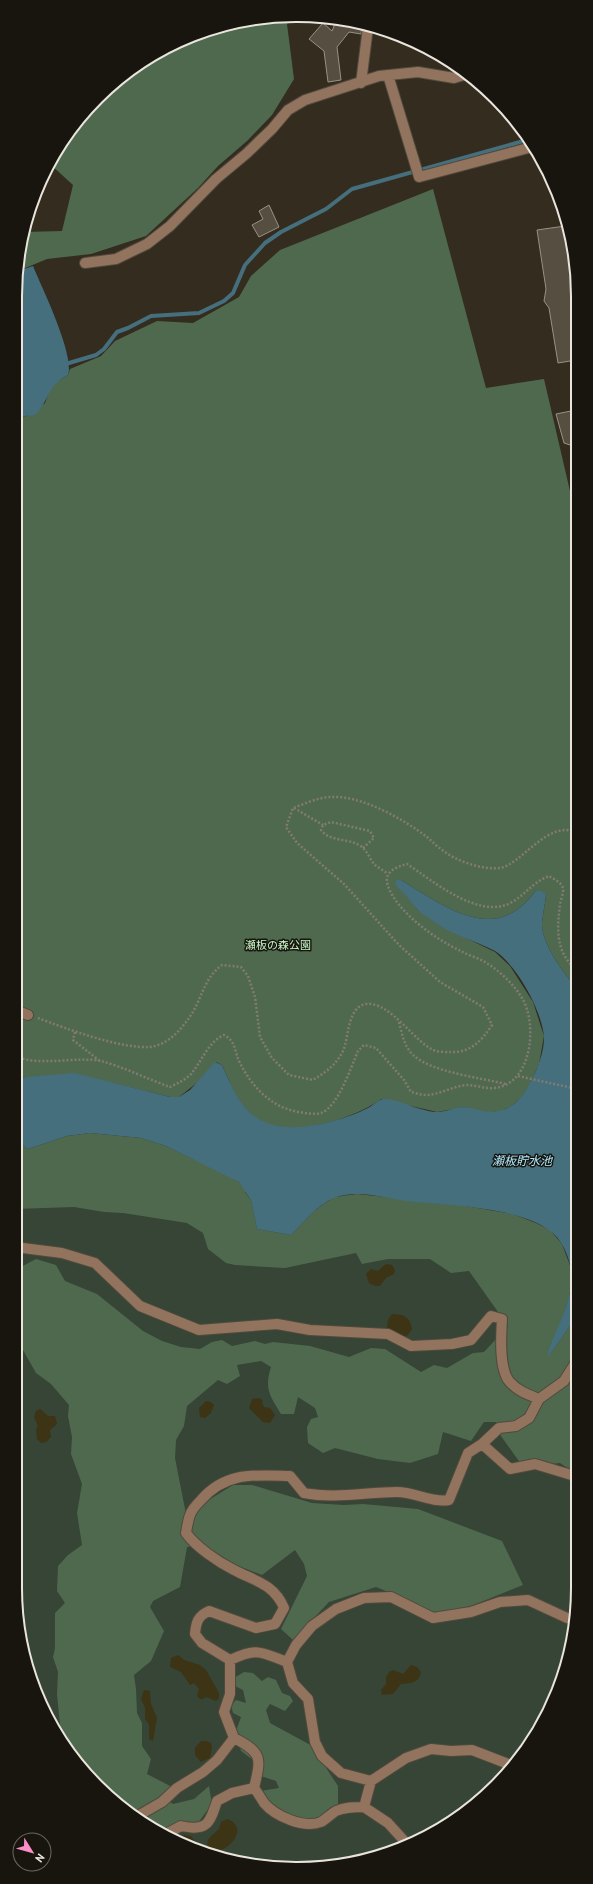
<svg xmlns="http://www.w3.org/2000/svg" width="593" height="1884" font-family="'PT Sans','Noto Sans JP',sans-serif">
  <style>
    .green { fill: #364536 }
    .forest { fill: #4f694f }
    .sand { fill: #3c3414 }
    .water { fill: #456f7d }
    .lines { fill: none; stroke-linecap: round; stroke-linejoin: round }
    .stream { stroke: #456f7d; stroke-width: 4 }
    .building { fill: #564e40; stroke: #999182 }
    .minor-casing { stroke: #504a3d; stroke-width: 12 }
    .path { stroke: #817b70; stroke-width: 2.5; stroke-dasharray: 2 2; stroke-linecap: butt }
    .minor { stroke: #92735e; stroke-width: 10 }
    .labels { text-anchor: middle; stroke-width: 3; stroke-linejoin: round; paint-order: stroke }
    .park-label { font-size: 11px; fill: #c3f4c4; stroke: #18150f }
    .water-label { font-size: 12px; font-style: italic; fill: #afeafe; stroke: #18150f }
    .rim { fill: none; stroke: #e9e5dd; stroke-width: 2 }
  </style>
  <rect width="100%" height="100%" fill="#332c1f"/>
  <!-- green -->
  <path class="green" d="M15 1134 28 1149 52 1142 141 1138 166 1146 239 1182 409 1201 548 1356 577 1316 578 1587 573 1643 556 1695 531 1744 468 1811 421 1840 370 1859 315 1868 260 1867 172 1840 125 1811 85 1773 36 1695 20 1642 15 1587Z"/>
  <!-- forest -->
  <path class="forest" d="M291 16 287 24 294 79 272 115 247 141 218 166 198 188 146 236 91 254 47 259 18 271 20 241 23 232 62 231 73 185 50 164C84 99 143 50 214 29 223 26 233 22 243 20 259 18 275 17 291 16Z
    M433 189 486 388 544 379 576 517 577 988C564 974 541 943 542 923 543 914 545 904 546 895L536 890C496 947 446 907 401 880L396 885 404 892 418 910 439 925 495 952 510 966 533 1002 544 1036 539 1064 529 1087 520 1099 510 1107 501 1111 484 1113 465 1107 437 1112 381 1099C352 1120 282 1143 252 1115 237 1103 230 1082 222 1065L216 1062 203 1078 179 1097H170L116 1084 25 1077 15 1078V417L27 416 45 403 50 389 58 381 68 375 70 369 101 356 115 341 157 321 193 323 239 297 251 276 280 250Z
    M90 1133 141 1138 166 1146 227 1175 239 1182 247 1191 245 1192 251 1200 257 1229 291 1235 313 1212 325 1203 335 1197 357 1194 454 1204 513 1214 536 1223 550 1230 562 1244 571 1268 572 1279 569 1298 550 1354 577 1316 578 1475 560 1463 523 1467 501 1436 496 1422H484L471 1441 443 1432 438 1454 410 1463 378 1459 335 1448 323 1453 308 1443 307 1427 311 1419 318 1417 315 1408 298 1397 294 1414H281C270 1396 264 1389 271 1367L261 1361 237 1365 240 1376 227 1384 218 1380 187 1406 184 1426 176 1440 175 1458 186 1514 233 1485H252L312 1503 344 1505 363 1504 418 1509 502 1541 523 1585 471 1606 437 1614 406 1599 376 1587 329 1602 293 1640 281 1629 307 1576 304 1564 295 1550 262 1575 236 1565 204 1545 187 1547 180 1587 153 1601 150 1607 164 1631 151 1661 134 1675 136 1689 137 1713 142 1723V1746L151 1759 147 1774 172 1787 165 1798 173 1804 194 1799 209 1786 212 1804 192 1831 159 1832 125 1811 85 1773 61 1735 57 1694 58 1672 53 1657 55 1648V1613L65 1603 57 1591 58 1566 68 1555 82 1545 77 1513 82 1484 71 1454 72 1437 68 1416 69 1405 51 1384 36 1373 23 1350 21 1332 15 1328V1270L36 1259 56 1265 65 1281 97 1294 143 1331 162 1341 181 1347 200 1349 212 1342 222 1340 232 1346 255 1341 265 1344 273 1342 310 1346 349 1357 371 1348 385 1349 421 1372 434 1365 447 1368 473 1353 484 1352 508 1326 469 1271 451 1273 430 1259H388L362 1264 356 1253 285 1268 235 1265 226 1263 208 1249 203 1233 187 1223 123 1213 104 1212 74 1207 15 1209V1134L21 1144 28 1149 67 1136Z
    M244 1672 253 1673 262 1681 268 1677 276 1680 282 1693 290 1696 293 1701 285 1711 270 1704 266 1710 270 1723 316 1748 317 1754 338 1786V1807L336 1818 324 1826 267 1808 260 1791 279 1788 276 1781 261 1776 253 1760 241 1751 235 1734 241 1717 233 1713 231 1705 236 1700 246 1703 243 1690 233 1685 234 1678Z"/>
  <!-- sand -->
  <path class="sand" d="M386 1264 392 1265 395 1270 394 1274 386 1278 380 1286H375L369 1283 366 1274 371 1269 378 1271Z
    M392 1314C404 1314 410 1317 412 1329L408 1335 401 1337 387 1327 388 1320Z
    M258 1398 263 1400 262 1403 264 1407 270 1408 275 1415 270 1423 263 1422 249 1408 252 1399Z
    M206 1401 211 1402 214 1405 211 1413 205 1418 200 1417 199 1408Z
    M40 1409 48 1416H55L57 1424 50 1430 51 1437 46 1442 41 1443 37 1439 36 1429 38 1426 34 1417 36 1411Z
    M178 1655 184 1660 200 1665 206 1670 219 1693V1698L216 1701 206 1697 203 1699H200L197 1696 199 1689 194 1683 190 1685 181 1672 170 1667 171 1658Z
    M411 1665 417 1667 421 1672C419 1683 411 1683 401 1684L393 1694 382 1695 381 1690 386 1684V1677L389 1672 393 1670 403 1674Z
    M144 1690 150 1691 151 1704 157 1718 153 1741 149 1739V1724L145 1719V1708L141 1699Z
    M201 1741H206L211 1743 212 1747 210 1758 201 1762 195 1755V1748Z
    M227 1819C250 1827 230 1852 212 1852 201 1841 212 1836 219 1829L221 1822Z
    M184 1835 191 1836 194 1840 191 1846 173 1840 182 1838Z"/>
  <!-- water -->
  <path class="water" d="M33 266C42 288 75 355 68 375 46 387 50 400 35 415L15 417V297L18 271Z
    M396 880H401C446 907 496 947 536 890L541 891 546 895C545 904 543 913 542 923 541 943 564 974 577 988V1316L548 1357C548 1349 552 1342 555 1334 564 1313 577 1285 569 1261 566 1250 560 1238 550 1231 521 1207 444 1205 406 1201 385 1198 355 1189 334 1198 317 1205 304 1222 291 1235L257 1229 251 1200 239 1182 166 1146 141 1138 90 1133 67 1136 28 1149 21 1144 15 1134V1078L74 1073 170 1097H179L190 1090 215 1062 222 1065C233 1089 243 1116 270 1124 298 1133 342 1121 368 1108 374 1105 378 1099 384 1099 397 1099 409 1106 421 1109 426 1110 431 1112 436 1112 446 1112 455 1107 464 1107 479 1108 485 1115 502 1110 520 1105 528 1088 536 1071 540 1061 544 1049 544 1038 543 1012 516 964 495 951 476 941 455 936 437 924 431 919 422 915 417 909 410 901 404 892 396 886Z"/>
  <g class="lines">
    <!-- stream -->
    <path class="stream" d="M69 363 96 355 104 349 117 332 128 328 151 316 199 313 224 301 233 293 245 265 265 243 281 232 326 209 352 189 527 140"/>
  </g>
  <!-- building -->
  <path class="building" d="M337 19 362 26 361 34 349 32 337 47 341 80 328 82 324 51 309 39 323 23 332 31Z
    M269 205 279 227 259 237 252 225 263 219 259 211Z
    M565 226 576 260V360L558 363 549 308 544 301 546 289 537 230Z
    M576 410V447L564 443 556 414Z"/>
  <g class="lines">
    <defs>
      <path id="minor" d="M388 75 419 177 532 147
        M361 83 368 27
        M85 263 116 259 147 244 170 226 216 179 246 154 272 129 288 110 305 100 379 76 418 72 454 78 464 75
        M15 1010 28 1015
        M15 1247 62 1253 95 1263 140 1306 199 1330 277 1324 310 1330 388 1334 411 1346 452 1344 471 1340 491 1316 502 1319C501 1336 499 1368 509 1381 517 1391 529 1395 539 1399
        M578 1359 564 1381 539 1399 529 1418 516 1426 499 1428 482 1444 510 1469 535 1464 578 1477
        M230 1660 202 1643 195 1634C196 1622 198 1616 209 1611L256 1628 275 1624 284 1608C274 1584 255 1581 234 1570 218 1562 196 1547 186 1533 187 1527 188 1520 190 1515 192 1509 197 1504 201 1500 226 1471 256 1475 290 1476L304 1493C335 1499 366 1492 397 1492 415 1492 431 1503 449 1500L468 1453 482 1444
        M287 1662C260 1652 258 1647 230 1660V1694L224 1712 234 1738C263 1753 261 1758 254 1788 258 1793 261 1798 264 1803 275 1816 304 1829 321 1822 326 1819 331 1814 336 1811 345 1807 354 1807 364 1807
        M511 1765 472 1750 451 1751 431 1749 406 1758 371 1781 341 1773 322 1756 315 1742 308 1699 293 1683 287 1662 296 1645 312 1626 336 1609 364 1598 391 1597 433 1618 471 1612 500 1602 528 1600 567 1618 575 1620
        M371 1781 364 1807 388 1823 408 1845
        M136 1817 162 1802 177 1788 203 1772 217 1760 234 1738
        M164 1835 181 1826C207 1832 210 1823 217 1801L232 1793 254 1788"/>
    </defs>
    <!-- minor casing -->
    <use href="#minor" class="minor-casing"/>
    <!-- path -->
    <path class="path" d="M294 808 323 825
      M363 848 374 838 370 831 331 822 323 825 321 830C331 843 349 837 362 847 368 852 370 860 375 865 379 868 384 871 388 874
      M38 1018C67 1029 121 1049 150 1047 167 1045 180 1031 189 1018 202 1000 203 979 222 965L241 967 248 976 255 997 260 1037 272 1058 289 1075 313 1080C326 1072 336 1065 343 1051 349 1038 347 1007 366 1004 391 1001 416 1045 436 1051 441 1052 447 1052 451 1052 471 1053 482 1040 492 1025L483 1007 440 982 399 945 344 884 297 843 286 827 293 808C304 804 319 797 331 797 361 795 403 819 427 837 432 841 436 846 441 849 455 861 482 870 500 868 521 865 549 818 577 833
      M399 1022C402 1034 404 1046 413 1055 431 1072 481 1078 506 1084
      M75 1032 73 1040 100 1061
      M15 1056C39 1067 77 1056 101 1061 121 1066 150 1080 170 1087 178 1083 185 1080 191 1074 202 1061 208 1042 224 1035 237 1042 234 1052 240 1063 252 1087 272 1108 299 1112 305 1113 315 1115 321 1113 338 1107 351 1067 358 1051L364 1045 376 1048 404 1080 411 1092C416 1093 421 1095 426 1095 439 1095 453 1086 467 1085 476 1085 485 1089 494 1088 532 1085 538 1024 522 998 514 985 501 972 488 964 480 958 469 956 461 951 435 939 397 912 388 886 383 872 396 867 407 864 433 881 480 921 512 902 526 894 532 883 549 876 554 879 561 882 563 888 564 892 561 899 560 904 557 928 555 953 577 970
      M518 1076 577 1089"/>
    <!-- minor -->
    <use href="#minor" class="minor"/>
  </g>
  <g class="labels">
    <!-- park labels -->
    <g class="park-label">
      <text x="278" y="949">瀬板の森公園</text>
    </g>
    <!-- water labels -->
    <g class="water-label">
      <text x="522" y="1165">瀬板貯水池</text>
    </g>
  </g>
  <!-- crop -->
  <path d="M0 0H593V1884H0ZM296 22H297A274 274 0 0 1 571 296V1588A274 274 0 0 1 297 1862H296A274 274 0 0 1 22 1588V296A274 274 0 0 1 296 22Z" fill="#18150f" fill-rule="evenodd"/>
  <path class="rim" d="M296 22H297A274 274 0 0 1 571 296V1588A274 274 0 0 1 297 1862H296A274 274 0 0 1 22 1588V296A274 274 0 0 1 296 22Z"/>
  <!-- north arrow -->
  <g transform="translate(32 1852) rotate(127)"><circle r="19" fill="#18150f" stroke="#6c6861"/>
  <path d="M0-3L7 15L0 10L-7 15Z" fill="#fa8fc8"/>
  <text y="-6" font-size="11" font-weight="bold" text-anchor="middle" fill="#e9e5dd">N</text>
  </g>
</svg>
